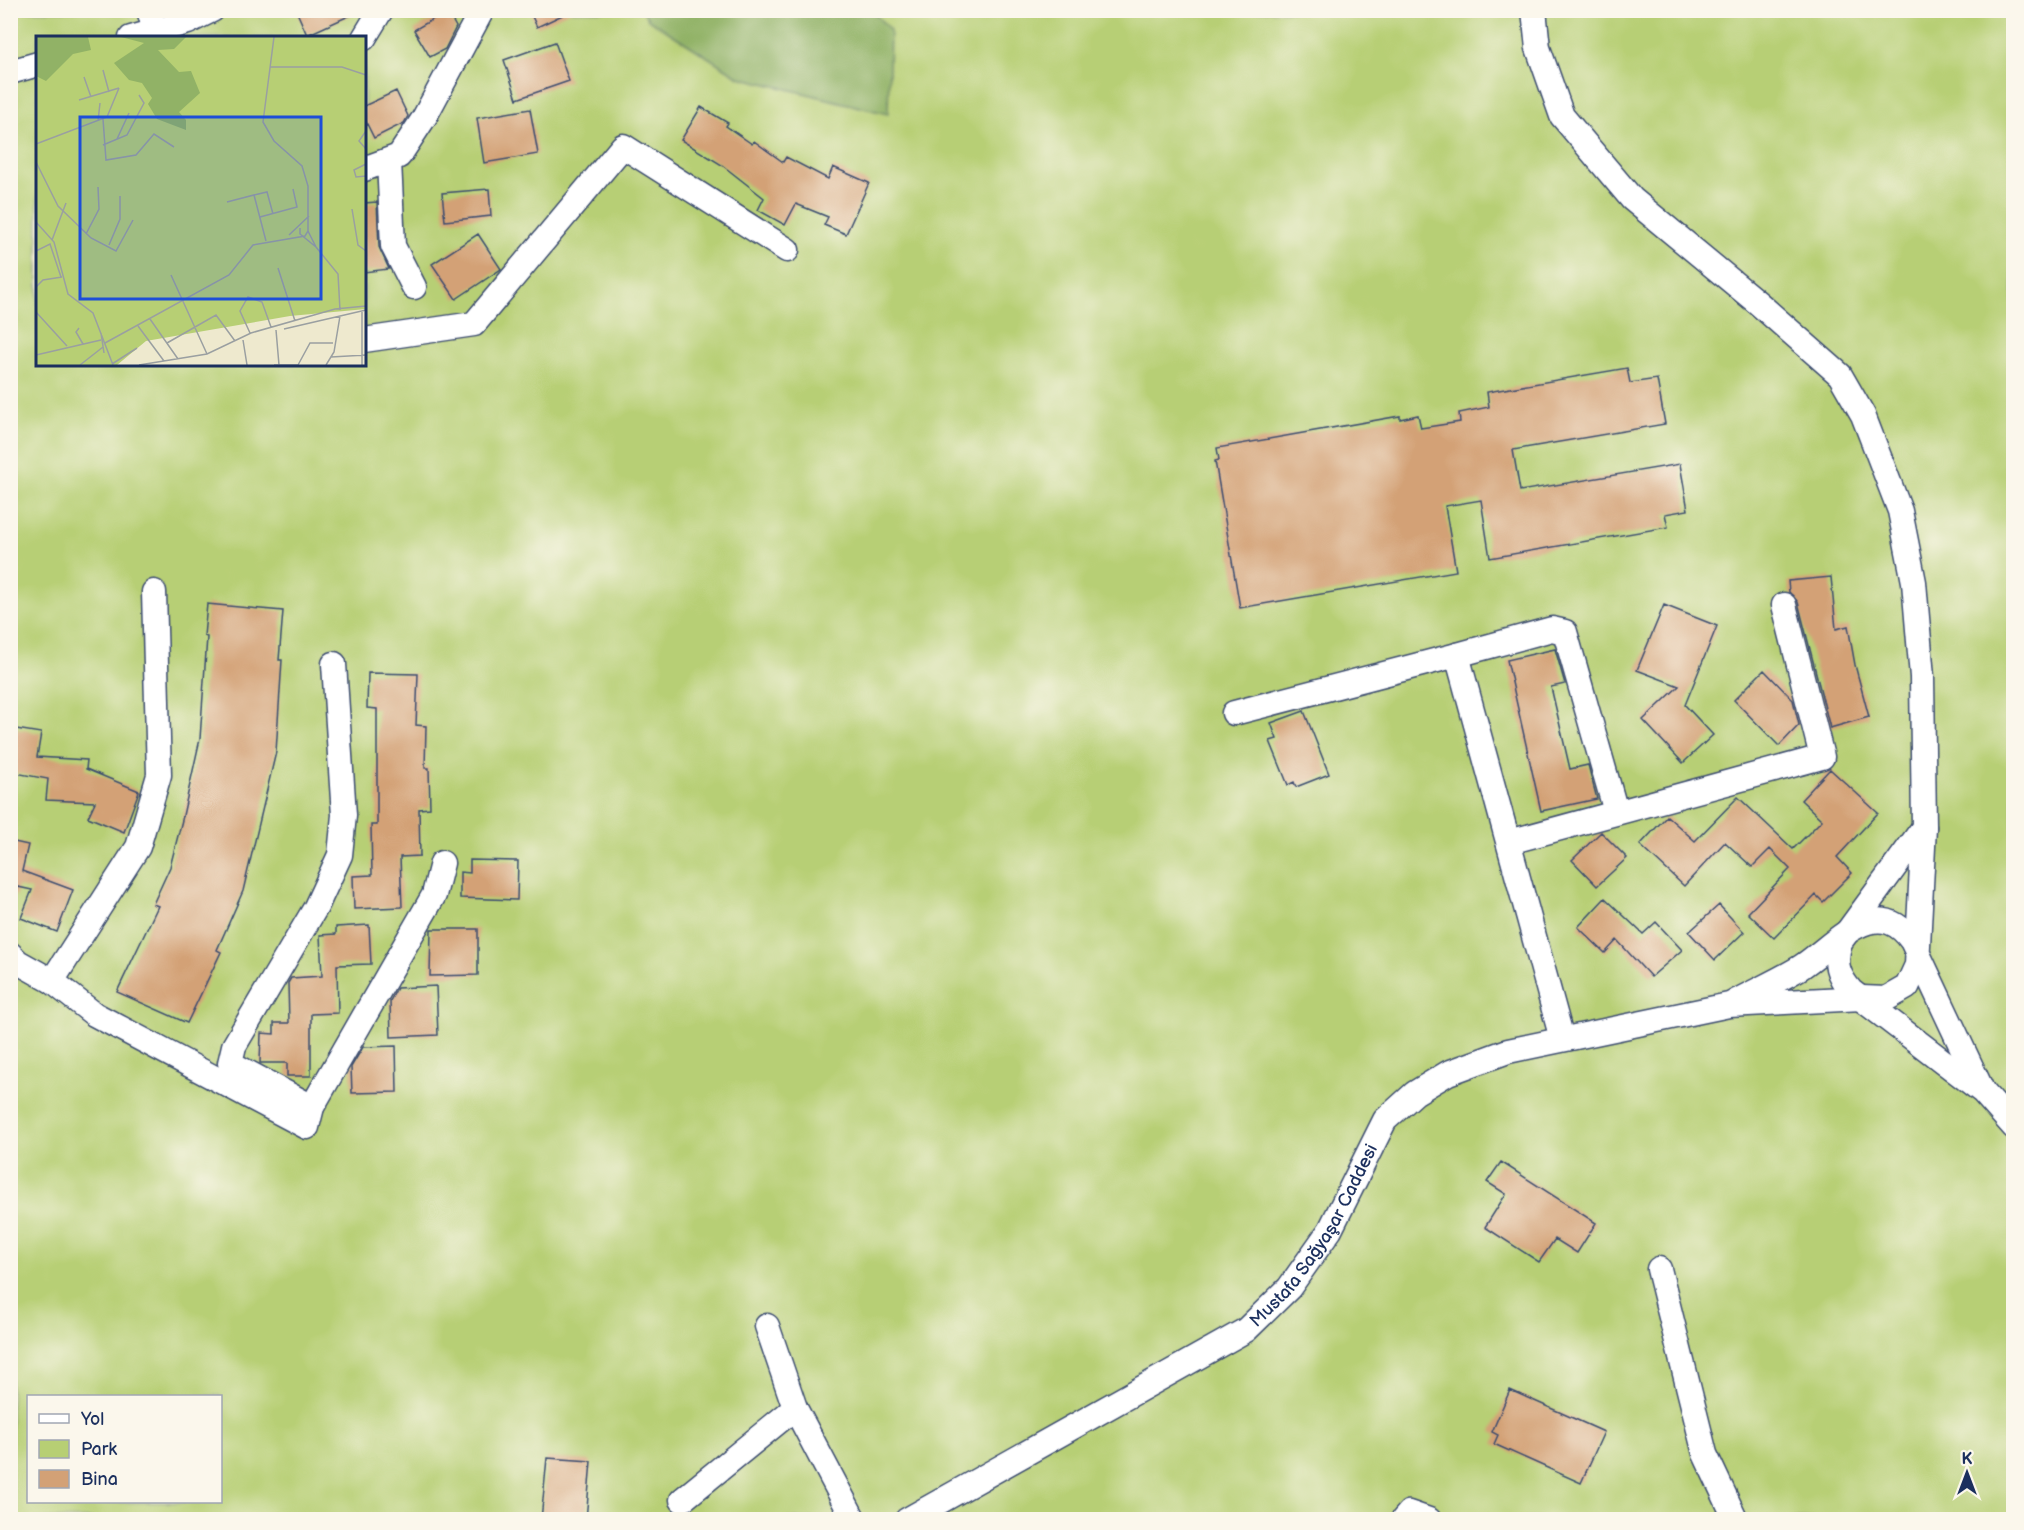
<svg xmlns="http://www.w3.org/2000/svg" width="2024" height="1530" font-family="'Balsamiq Sans',sans-serif">
  <style>
    .green { fill: #b7cf74; stroke: #697f69; stroke-width: 1.5; fill-rule: evenodd }
    .forest { fill: #91b266; stroke: #567062; stroke-width: 1.5 }
    .building { fill: #d3a176 }
    .lines { fill: none; stroke-linecap: round; stroke-linejoin: round }
    .minor-casing { stroke: #3b4b6f; stroke-width: 27 }
    .minor { stroke: #fff; stroke-width: 24 }
    .labels { text-anchor: middle; stroke-width: 5; stroke-linejoin: round; paint-order: stroke }
    .street-label { font-size: 18px; fill: #1b2f5e; stroke: #fbf7ec }
    .inset-road { fill: none; stroke: #9a9fa1; stroke-width: 1.5 }
    .view { fill: #1d4ed8; fill-opacity: 0.15; stroke: #1d4ed8; stroke-width: 3 }
    .inset-edge { fill: none; stroke: #1b2f5e; stroke-width: 3 }
  </style>
  <rect width="100%" height="100%" fill="#fbf7ec"/>
  <filter id="ink" filterUnits="userSpaceOnUse"><feTurbulence type="fractalNoise" baseFrequency=".0167" numOctaves="2"/><feDisplacementMap in="SourceGraphic" scale="12" xChannelSelector="R" yChannelSelector="G"/><feConvolveMatrix kernelMatrix="1 2 1 2 8 2 1 2 1" color-interpolation-filters="sRGB"/></filter>
  <filter id="wash" filterUnits="userSpaceOnUse"><feTurbulence type="fractalNoise" baseFrequency=".008" numOctaves="4" result="noise"/><feDisplacementMap in="SourceGraphic" scale="24" xChannelSelector="R" yChannelSelector="G"/><feGaussianBlur stdDeviation="1.35" result="paint"/><feColorMatrix in="noise" values="0 0 0 0 0 0 0 0 0 0 0 0 0 0 0 0 0 1.4 0 .05"/><feComposite in="paint" operator="in"/></filter>
  <g filter="url(#wash)">
    <rect width="100%" height="100%" fill="#eee9ce"/>
    <!-- green -->
    <path class="green" d="M10 11H2013V1519H11ZM38 38H364V364H38ZM28 1396H220V1502H28Z"/>
    <!-- forest -->
    <path class="forest" d="M643 11H872L890 30 888 114 739 77 648 19Z"/>
    <g id="blocks">
      <!-- building -->
      <path class="building" d="M296 10H362L307 35Z
        M529 10H573L537 27Z
        M447 11 456 27 445 49 430 57 414 30Z
        M555 42 569 81 517 99 504 60Z
        M396 91 408 116 404 123 374 138 364 118V106Z
        M701 107 728 123 726 126 752 144 754 141 783 162 786 157 828 179 833 167 869 183 846 234 824 225 828 217 796 204 785 225 758 210 764 198 722 165 681 140Z
        M530 109 538 154 484 163 477 118Z
        M489 189 491 216 445 221 442 193Z
        M377 202 379 247 389 269 364 272V203Z
        M478 234 501 269 456 299 432 264Z
        M1627 368 1630 383 1657 379 1665 424 1513 450 1520 491 1680 464 1688 510 1665 514 1668 527 1490 558 1481 500 1445 506 1456 571 1240 608 1215 461 1219 460 1217 448 1400 416V419L1418 415 1421 428 1460 422 1459 413 1489 407 1487 392Z
        M1831 577 1836 629 1848 626 1855 665 1869 717 1830 728 1798 602 1789 592 1788 581Z
        M207 604 283 611 279 660H282L276 752 243 891 217 950 221 952 187 1023 117 992 158 906 153 904 170 867 182 820 200 739 207 637 204 636Z
        M1664 605 1717 626 1685 705 1713 735 1683 763 1643 720 1679 686 1637 670Z
        M1555 649 1565 684 1551 687 1570 769 1588 765 1597 799 1541 811 1507 660Z
        M1764 670 1793 700 1799 725 1779 746 1734 700Z
        M368 673 418 674 416 725 426 726 425 768H429L430 808 419 809 420 856 400 857 402 907 354 909 353 876 372 875 371 825H377V709L367 708Z
        M1304 711 1329 774 1296 787 1294 782 1288 785 1270 741 1277 739 1271 723Z
        M10 728 41 733 37 757 87 760 86 769 139 791 124 832 88 817 95 802 46 800 48 779 10 772Z
        M1830 769 1878 813 1837 857 1852 873 1823 902 1816 895 1774 938 1748 913 1790 869 1770 849 1752 867 1725 842 1684 886 1640 845 1667 816 1695 841 1738 797 1793 849 1822 820 1801 800Z
        M1601 832 1627 858 1597 886 1572 860Z
        M10 841 28 845 22 871 73 890 57 932 21 918 32 890 18 887 16 896 10 895Z
        M470 860 518 861 517 900 460 898V872L470 873Z
        M1605 898 1643 934 1656 922 1682 950 1651 977 1617 940 1605 953 1578 927Z
        M1719 905 1744 932 1715 960 1689 932Z
        M369 925 371 964 337 965 338 1013 311 1014V1076H287V1063H260L261 1033 274 1034V1023H289L288 983 291 978 322 976 320 935 336 934V927Z
        M431 929H478V975L430 976Z
        M436 986 438 1035 391 1037 390 1001 397 988Z
        M396 1046 397 1092 352 1093 351 1067 363 1047Z
        M1501 1162 1596 1223 1577 1253 1555 1239 1539 1262 1485 1227 1506 1194 1487 1182Z
        M1510 1390 1604 1432 1581 1483 1494 1444 1498 1435 1492 1432Z
        M547 1458 591 1461 586 1520H541Z"/>
    </g>
  </g>
  <g filter="url(#ink)">
    <use href="#blocks" fill-opacity="0" stroke="#3b4b6f" stroke-width="1.5"/>
    <g class="lines">
      <defs>
        <g id="minor">
          <path d="M149 10 155 31"/>
          <path d="M131 38 188 22 212 10"/>
          <path d="M364 38 381 10"/>
          <path d="M10 72 38 64"/>
          <path d="M389 161 393 246 414 287"/>
          <path d="M364 169 399 156 424 118 482 10"/>
          <path d="M364 340 474 324 623 146 787 250"/>
          <path d="M1457 655 1552 629 1565 632 1616 812"/>
          <path d="M1234 713 1457 655 1562 1039"/>
          <path d="M1924 827 1840 942C1834 962 1837 975 1851 991L1983 1092 2014 1127"/>
          <path d="M1509 842 1822 757 1784 605"/>
          <path d="M10 954 18 962 52 981 94 1014 307 1127 312 1107 434 895 442 863"/>
          <path d="M52 981 138 847 159 775 154 592"/>
          <path d="M1735 1002C1757 990 1780 980 1801 967 1835 945 1876 891 1912 941L1981 1088"/>
          <path d="M312 1107 230 1063 234 1046 316 907 340 855 344 815 334 664"/>
          <path d="M1659 1269 1705 1454 1736 1520"/>
          <path d="M767 1326 795 1408 854 1520"/>
          <path d="M682 1500 795 1408"/>
          <path id="s1" d="M907 1520 1246 1330 1289 1288 1330 1230 1385 1120 1415 1093 1448 1073 1508 1051 1729 1005 1862 998 1886 999 1907 987 1917 965 1924 827 1922 677 1914 582 1900 511 1863 415 1840 375 1758 303 1632 199 1562 116 1538 48 1534 10"/>
          <path d="M1403 1520 1409 1513 1429 1520"/>
        </g>
      </defs>
      <!-- minor casing -->
      <use href="#minor" class="minor-casing"/>
      <!-- minor -->
      <use href="#minor" class="minor"/>
    </g>
  </g>
  <g class="labels">
    <!-- street labels -->
    <g class="street-label">
      <text dy="6" stroke="none"><textPath href="#s1" startOffset="506">Mustafa Sağyaşar Caddesi</textPath></text>
    </g>
  </g>
  <!-- overview -->
  <g transform="translate(36 36)">
    <rect width="330" height="330" fill="#eee9ce"/>
    <path d="M0 1H330V273L254 280 110 305 81 329H0Z" fill="#b7cf74"/>
    <path d="M0 1H52L55 14 37 18 10 45 0 40ZM85 1H150L138 13 122 14 143 36 155 35 164 57 143 76 150 84V94L121 83 112 68 116 62 106 47 93 44 78 27 108 7Z" fill="#91b266"/>
    <path class="inset-road" d="M238 1 227 86 238 105 266 130 272 150V195L280 211M234 31H306L330 39M67 34 73 56M48 41 55 61M43 64 83 52M67 83 70 124 100 119 118 98 138 111M62 85 64 67M330 95 323 105 330 113M81 103 93 77M0 108 71 81 83 52M67 109 91 99 108 67 103 59M0 126 22 170 55 202 80 215 97 184M330 128 318 134 320 141 330 140M218 159 231 156 237 178M191 166 218 159 230 205M316 173 322 209 330 215M224 181 261 171 257 153M0 186 18 206 32 258 57 277 77 329M264 192V198L280 211 302 238 304 274M50 198 63 173 62 151M253 199 273 180M16 204 30 167M73 209 84 183V160M0 215 14 208 25 241M242 232 259 285M135 239 171 318M0 251 7 244 26 241M326 275V329M0 276 31 310M114 283 142 323M102 290 128 325M43 292 40 296 47 308M248 293 330 274M240 294 243 329M65 297 68 317M214 297 204 275 212 261 226 266 235 291M207 304 211 329M69 307 193 239 217 209 269 200 272 195M131 307 180 279 199 305M0 319 65 304M295 321 330 319M76 328 101 312M44 329 67 311M103 329 171 318 215 297 299 273 330 270M238 329H263M262 329 274 307H297M290 329 298 316 304 280"/>
    <path class="view" d="M44 81H285V263H44Z"/>
    <rect width="330" height="330" class="inset-edge"/>
  </g>
  <!-- margin -->
  <rect width="2024" height="1530" fill="none" stroke="#fbf7ec" stroke-width="36"/>
  <!-- legend -->
  <rect x="27" y="1395" width="195" height="108" fill="#fbf7ec" stroke="#a1a7b3" stroke-width="1.5"/>
  <rect x="39" y="1414" width="30" height="9" fill="#ffffff" stroke="#a1a7b3" stroke-width="1.5"/>
  <text x="81" y="1425" font-size="18" fill="#1b2f5e">Yol</text>
  <rect x="39" y="1440" width="30" height="18" fill="#b7cf74" stroke="#a1a7b3" stroke-width="1.5"/>
  <text x="81" y="1455" font-size="18" fill="#1b2f5e">Park</text>
  <rect x="39" y="1470" width="30" height="18" fill="#d3a176" stroke="#a1a7b3" stroke-width="1.5"/>
  <text x="81" y="1485" font-size="18" fill="#1b2f5e">Bina</text>
  <!-- north arrow -->
  <g transform="translate(1967 1473)" stroke="#fbf7ec" stroke-width="4.5" paint-order="stroke">
  <path d="M0-4.5L10 22L0 15L-10 22Z" fill="#1b2f5e"/>
  <text y="-9" font-size="16" font-weight="bold" text-anchor="middle" fill="#1b2f5e">K</text>
  </g>
</svg>
